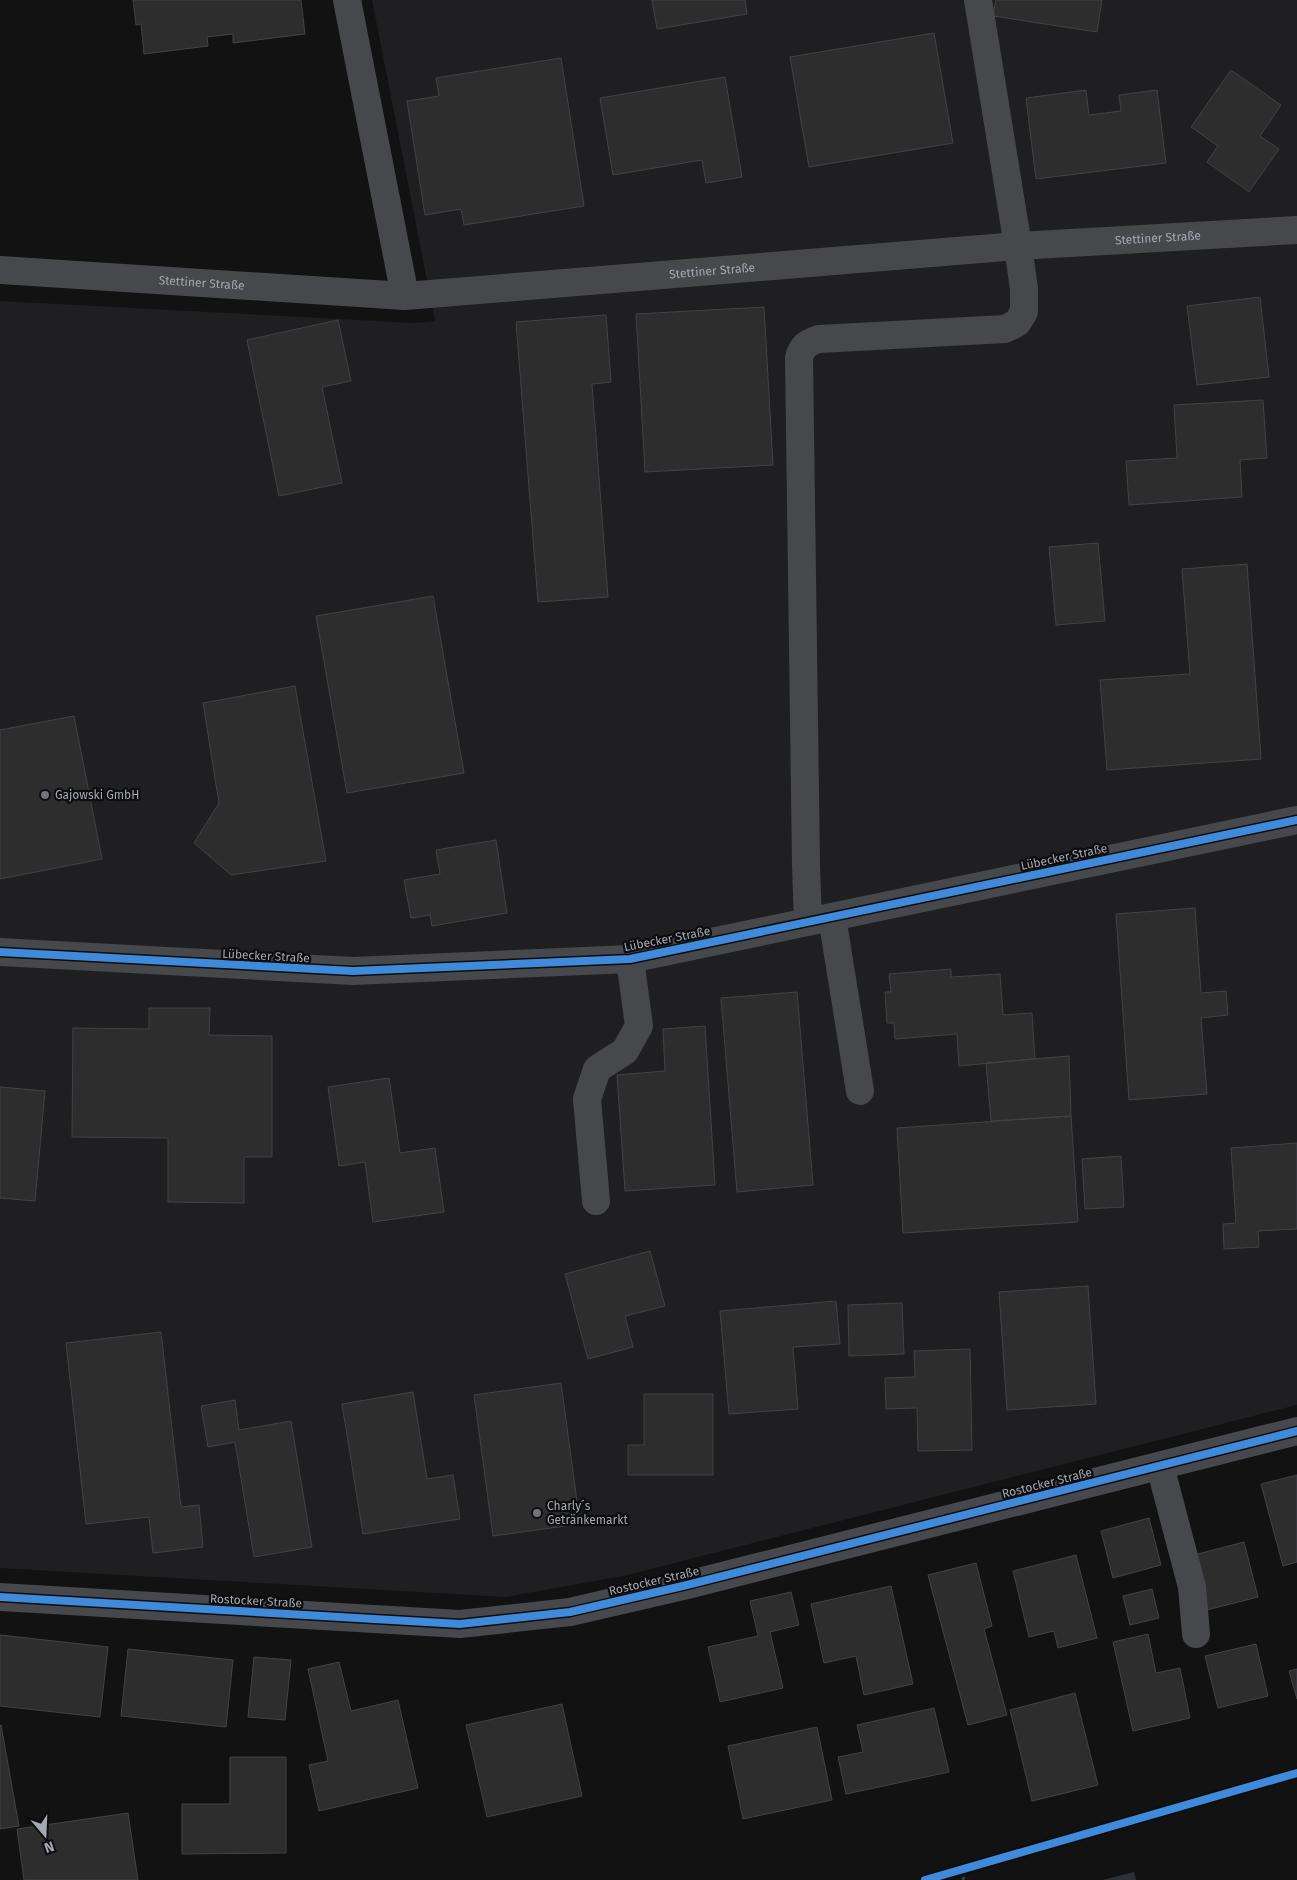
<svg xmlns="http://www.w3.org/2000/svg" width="1297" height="1880" font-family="'Fira Sans',sans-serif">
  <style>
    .built { fill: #1f1f21 }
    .water { fill: #2a3137 }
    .building { fill: #2d2d2e; stroke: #424346 }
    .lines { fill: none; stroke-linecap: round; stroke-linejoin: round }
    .path { stroke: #484a4d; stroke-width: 3; stroke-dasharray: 2.5 4; stroke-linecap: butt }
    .minor { stroke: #47484b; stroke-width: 28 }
    .cycleway-casing { stroke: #0d0d0e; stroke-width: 11 }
    .cycleway { stroke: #408adc; stroke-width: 8 }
    .poi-dot { fill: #71747b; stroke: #0d0d0e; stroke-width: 2 }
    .labels { text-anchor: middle; stroke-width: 4.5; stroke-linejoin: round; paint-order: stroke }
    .street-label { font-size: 12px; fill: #a4a8b3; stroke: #0d0d0e }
    .poi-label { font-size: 12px; fill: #a4a8b3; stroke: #0d0d0e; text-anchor: start }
  </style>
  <rect width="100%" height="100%" fill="#121213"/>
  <!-- built -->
  <path class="built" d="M372 0H1297V1405L623 1576 505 1597 0 1568V301L414 323 435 321Z"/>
  <!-- water -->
  <path class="water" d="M1134 1872 1136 1880H1103Z"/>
  <!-- building -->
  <path class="building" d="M133 0H301L305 34 233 43V34L207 37 208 46 144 54 141 24 136 25Z
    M652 0H745L747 14 657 29Z
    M996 0H1102L1097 32 993 16Z
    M934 33 953 143 809 167 790 57Z
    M561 58 584 206 464 225 461 209 425 215 407 101 439 96 436 78Z
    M1231 70 1281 105 1260 136 1279 149 1249 192 1207 162 1218 146 1191 127Z
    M725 77 742 177 706 183 702 160 613 175 600 98Z
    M1086 90 1089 115 1121 111 1119 95 1157 90 1166 163 1036 179 1026 98Z
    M1260 297 1269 377 1197 385 1187 306Z
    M764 307 773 465 645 472 636 314Z
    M606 315 611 382 592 384 608 597 538 602 516 322Z
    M338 320 351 381 322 387 342 483 279 496 247 340Z
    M1263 400 1267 458 1240 460 1242 497 1129 505 1126 461 1177 458 1174 405Z
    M1098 543 1105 621 1056 625 1049 547Z
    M1247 564 1261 759 1107 770 1100 680 1190 674 1182 569Z
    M433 596 464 773 347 793 316 616Z
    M295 686 326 861 231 875 194 843 219 803 203 703Z
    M74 716 102 859 0 879V730Z
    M496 840 507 913 432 926 430 915 411 918 404 880 440 874 436 850Z
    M1195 908 1201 993 1226 991 1228 1015 1201 1018 1207 1094 1129 1100 1116 914Z
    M951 969V977L1000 974 1003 1015 1032 1013 1035 1059 959 1066 957 1034 895 1039 894 1023H887L885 992H891L889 974Z
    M797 992 813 1185 737 1192 721 998Z
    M149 1008H210L209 1035 272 1036V1157H244V1203L168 1202V1138L72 1137 73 1028 149 1029Z
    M705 1026 715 1185 625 1191 617 1075 665 1071 663 1029Z
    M1069 1056 1071 1116 991 1121 986 1063Z
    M389 1078 400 1153 435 1148 444 1212 373 1222 365 1162 339 1166 328 1087Z
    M0 1087 45 1091 35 1201 0 1198Z
    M1071 1116 1078 1222 903 1233 897 1128Z
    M1297 1143V1229L1258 1231 1259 1247 1224 1249 1223 1224 1236 1223 1231 1148Z
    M1121 1156 1124 1207 1085 1209 1082 1159Z
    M650 1251 665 1306 625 1316 633 1347 588 1359 565 1274Z
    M1088 1286 1096 1404 1007 1410 999 1292Z
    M836 1301 840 1344 793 1347 798 1409 729 1414 720 1311Z
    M902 1303 904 1354 849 1356 848 1305Z
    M161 1332 181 1507 199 1505 203 1547 153 1553 149 1517 86 1524 66 1343Z
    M970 1349 972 1450 918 1451 917 1408 886 1409 885 1378 915 1377 914 1351Z
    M561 1383 580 1524 493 1536 474 1395Z
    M413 1392 427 1479 453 1475 460 1519 363 1534 342 1404Z
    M644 1394H713V1475H628V1445H644Z
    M235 1400 239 1430 291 1421 312 1547 254 1557 235 1442 208 1447 201 1406Z
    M1297 1475V1562L1283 1566 1261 1484Z
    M1149 1518 1161 1565 1113 1578 1101 1531Z
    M1244 1542 1258 1597 1203 1611 1190 1556Z
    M1076 1555 1097 1638 1058 1648 1054 1631 1029 1637 1013 1571Z
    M976 1563 992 1626 984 1629 1007 1715 968 1725 928 1575Z
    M891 1586 913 1684 864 1695 856 1656 824 1663 811 1604Z
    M1152 1589 1159 1618 1130 1625 1123 1596Z
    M791 1592 799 1625 770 1632 783 1688 720 1702 708 1647 758 1636 750 1601Z
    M1148 1634 1156 1673 1180 1668 1190 1718 1133 1731 1113 1642Z
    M0 1635 108 1647 100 1717 0 1706Z
    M1256 1644 1268 1696 1218 1708 1205 1656Z
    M128 1649 233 1660 226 1727 121 1716Z
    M254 1657 291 1660 285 1720 248 1717Z
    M339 1662 351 1711 398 1700 418 1788 319 1811 309 1765 328 1761 308 1669Z
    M1297 1669V1699L1289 1671Z
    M1075 1693 1098 1785 1032 1801 1010 1710Z
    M562 1704 582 1796 487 1817 466 1725Z
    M934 1708 949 1772 846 1794 838 1757 863 1752 857 1725Z
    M1 1725 19 1826 0 1829V1726Z
    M817 1727 832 1800 743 1819 728 1746Z
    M230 1757H286V1853L182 1854V1804H230Z
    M128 1813 138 1880H24L17 1829Z"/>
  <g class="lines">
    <!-- path -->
    <path class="path" d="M961 1871 964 1880
      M925 1880 1297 1773"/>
    <!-- minor -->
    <g class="minor">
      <path d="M347 0 405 296"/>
      <path id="s1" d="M0 270 405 296 1018 246 1297 230"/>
      <path d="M832 917 860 1091"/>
      <path d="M808 922 806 865 799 358C802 346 807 343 819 339L1005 329 1017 323 1024 312V289L1018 246 978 0"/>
      <path d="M0 952 353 971 630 959 1297 820"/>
      <path d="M596 1201 587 1099 597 1069 625 1051 639 1026 630 959"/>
      <path d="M1160 1466 1192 1587 1196 1634"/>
      <path d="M0 1597 460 1624 570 1612 687 1585 1297 1431"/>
    </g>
    <defs>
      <path id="cycleway" d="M0 952 353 971 630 959 1297 820
        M0 1597 460 1624 570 1612 687 1585 1297 1431
        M925 1880 1297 1773"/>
    </defs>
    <!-- cycleway casing -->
    <use href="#cycleway" class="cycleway-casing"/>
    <!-- cycleway -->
    <use href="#cycleway" class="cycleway"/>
  </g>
  <!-- markers -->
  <g class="poi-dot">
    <circle cx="45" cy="795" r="5"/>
    <circle cx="537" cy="1513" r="5"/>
  </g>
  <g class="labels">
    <!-- street labels -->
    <g class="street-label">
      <text dy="4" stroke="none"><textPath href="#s1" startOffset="1161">Stettiner Straße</textPath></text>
      <text dy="4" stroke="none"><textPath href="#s1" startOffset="714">Stettiner Straße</textPath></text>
      <text dy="4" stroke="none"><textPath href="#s1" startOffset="202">Stettiner Straße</textPath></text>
      <text transform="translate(1064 857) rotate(-12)" y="4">Lübecker Straße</text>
      <text transform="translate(667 939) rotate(-11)" y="4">Lübecker Straße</text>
      <text transform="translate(266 956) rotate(3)" y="4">Lübecker Straße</text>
      <text transform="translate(1047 1483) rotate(-14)" y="4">Rostocker Straße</text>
      <text transform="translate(654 1581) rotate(-13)" y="4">Rostocker Straße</text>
      <text transform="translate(256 1601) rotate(3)" y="4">Rostocker Straße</text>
    </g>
    <!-- poi labels -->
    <g class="poi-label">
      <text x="55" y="799">Gajowski GmbH</text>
      <text x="547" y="1510">Charly´s<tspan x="547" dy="14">Getränkemarkt</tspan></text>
    </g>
  </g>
  <!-- north arrow -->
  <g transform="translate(45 1835) rotate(161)" stroke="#0d0d0e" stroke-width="4" paint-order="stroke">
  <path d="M0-4L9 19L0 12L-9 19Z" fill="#a4a8b3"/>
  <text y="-8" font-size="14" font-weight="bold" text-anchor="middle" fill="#a4a8b3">N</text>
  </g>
</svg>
